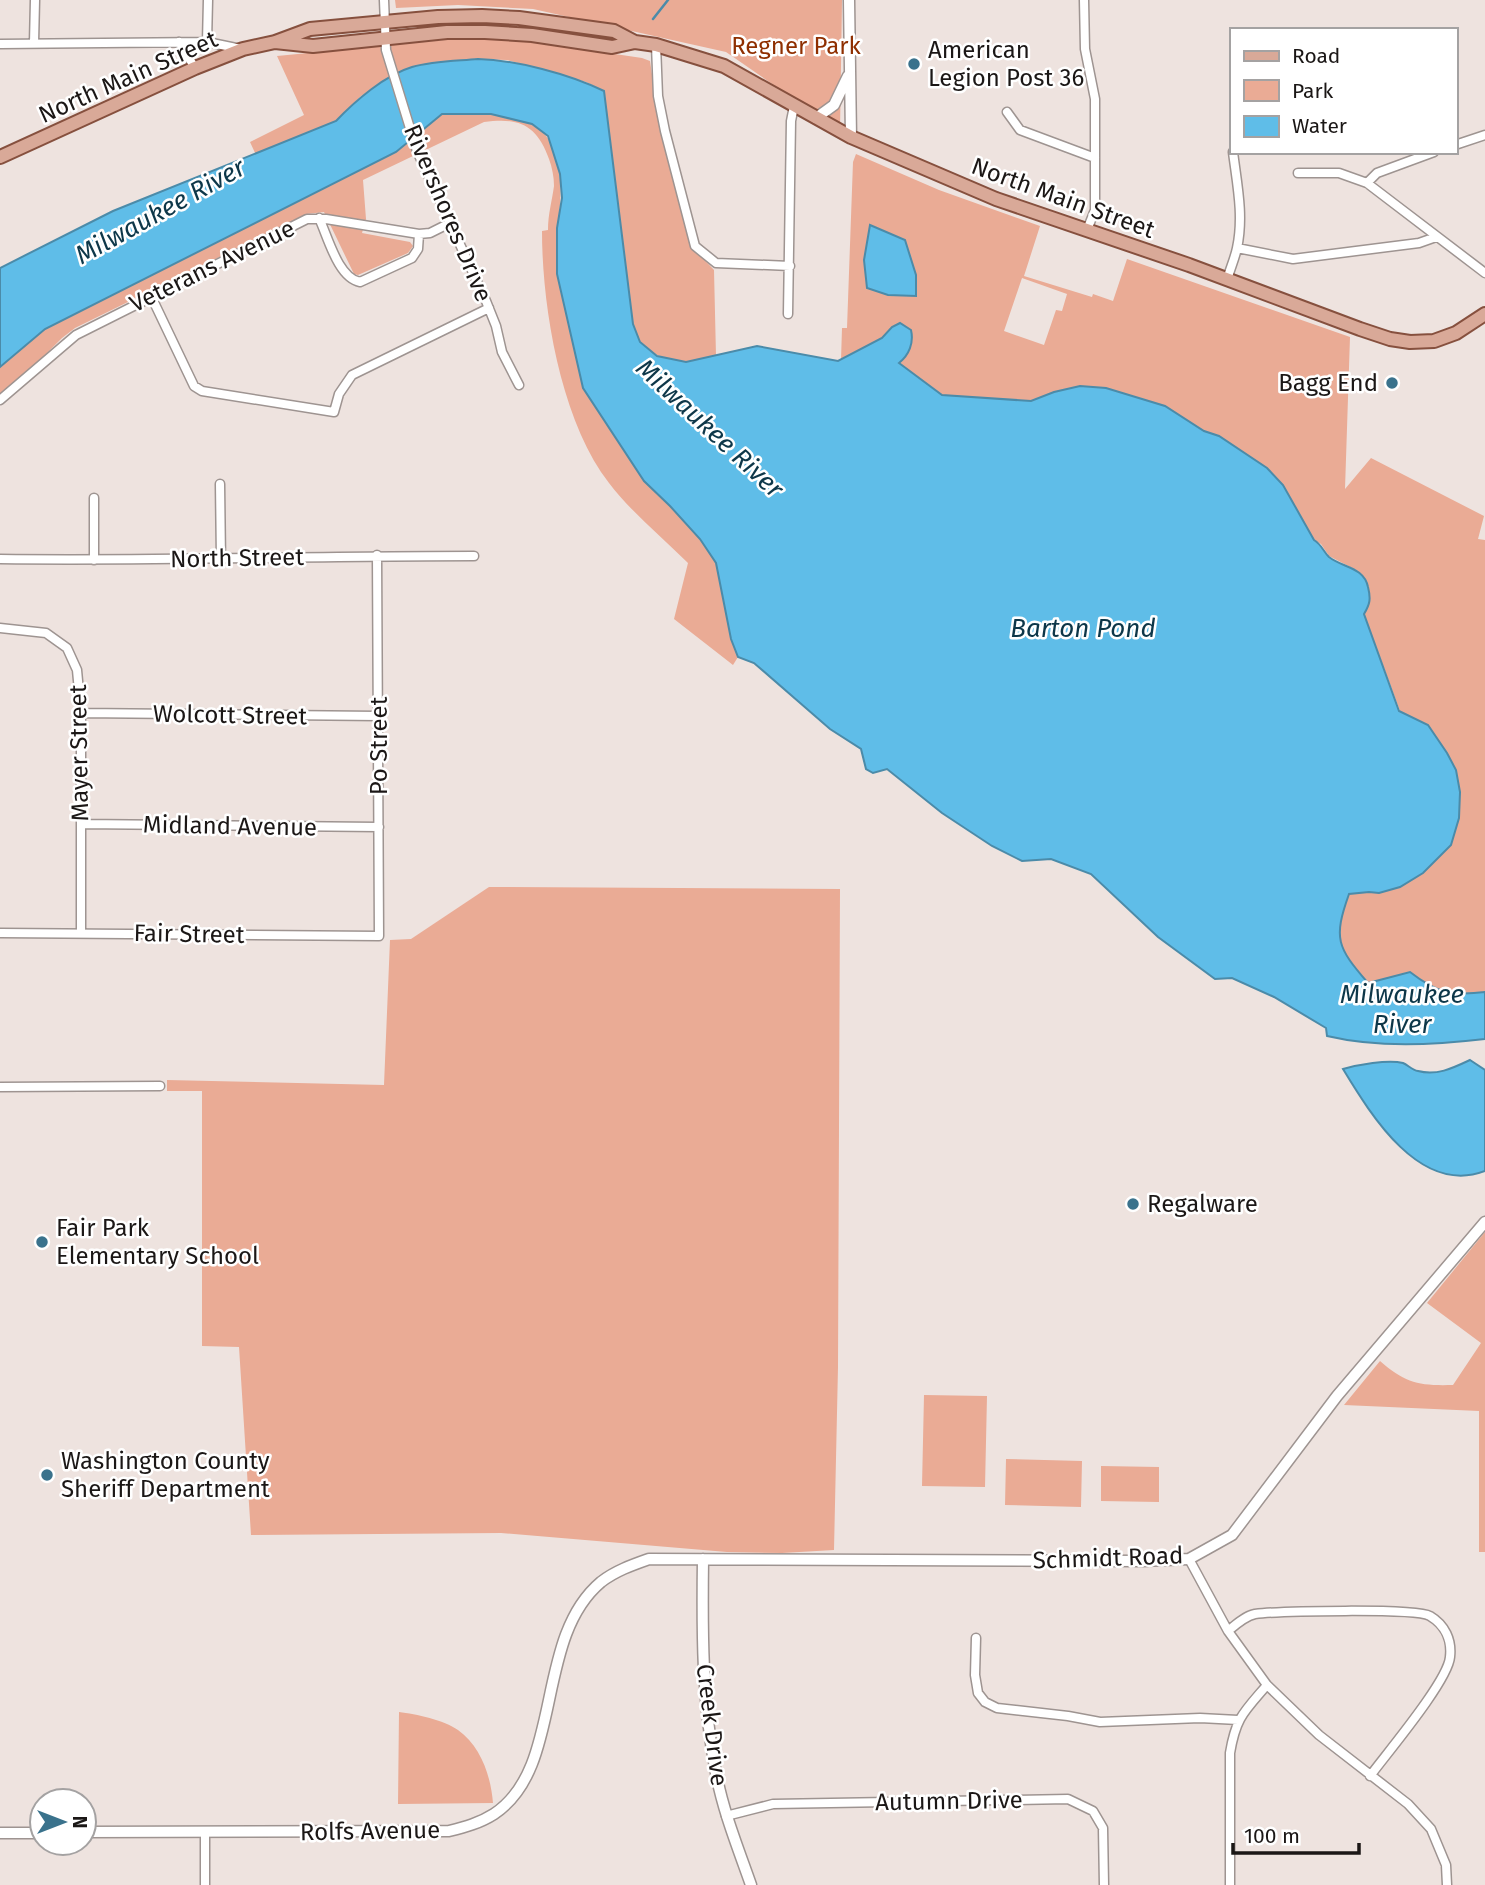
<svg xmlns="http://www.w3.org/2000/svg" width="1485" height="1885" font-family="'Fira Sans',sans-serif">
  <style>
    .green { fill: #eaab95; fill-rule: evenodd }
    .water { fill: #5fbde8; stroke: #4b8ba9; stroke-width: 2 }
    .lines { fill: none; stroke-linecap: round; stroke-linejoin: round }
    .stream { stroke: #4b8ba9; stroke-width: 2.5 }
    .minor-casing { stroke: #9e9491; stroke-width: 11 }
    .tertiary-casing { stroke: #9e9491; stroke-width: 13 }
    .primary-casing { stroke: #86503e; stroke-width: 16 }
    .minor { stroke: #fff; stroke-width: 8 }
    .tertiary { stroke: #fff; stroke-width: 10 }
    .primary { stroke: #d9a998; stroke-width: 12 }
    .poi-dot { fill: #3a728c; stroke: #fff; stroke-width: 2.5 }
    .labels { text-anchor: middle; stroke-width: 5; stroke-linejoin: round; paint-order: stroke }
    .park-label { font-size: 24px; fill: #8f2f01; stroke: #fff }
    .poi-label { font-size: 24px; fill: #1b1716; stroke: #fff; text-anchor: start }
    .street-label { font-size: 24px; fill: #1b1716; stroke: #fff }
    .water-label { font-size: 26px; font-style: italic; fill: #0d3749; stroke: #fff }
  </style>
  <rect width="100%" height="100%" fill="#eee3df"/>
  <!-- green -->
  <path class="green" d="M395 0H842L840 131 726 52 533 9 458 5 396 8Z
    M485 39 527 41 642 58 650 61 658 114 679 201 698 253 714 270 716 356C692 364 661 364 642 344 637 339 635 331 633 324L604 91 586 82 507 60 478 59 432 63 409 68 361 96 336 121 256 155 250 142 304 115 277 56 443 40Z
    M463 112C485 113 512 114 532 124 565 141 563 197 557 228L644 481 670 506 700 539 716 563 731 639 738 657 733 665 674 619 688 563C662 537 631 512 609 483 561 421 542 308 542 231L548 230C548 214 552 201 554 186 554 177 552 167 549 159 537 125 519 117 484 122L363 180 366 219 362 233 410 242 413 246 408 253 358 275 354 274 324 212 307 214 75 328 62 338 32 368 0 394V367L45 329 396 152 442 113Z
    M856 154 939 190 1040 226 1024 276 1092 297 1093 294 1113 301 1127 259 1350 337 1345 489 1371 458 1484 516 1478 539 1485 540V992C1451 996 1437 993 1410 972L1368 983C1337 947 1333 939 1349 894L1369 892 1379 893 1423 873 1435 860 1459 818 1460 792 1456 770 1447 753 1428 725 1400 711 1364 614 1358 571 1329 556 1321 544 1314 540 1283 486 1267 468 1219 436 1204 431 1165 406 1106 388 1054 392 1031 402 942 395 899 363 892 327 882 338 841 360 842 328H847L853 162ZM1022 278 1067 294 1062 311 1056 310 1044 345 1004 331Z
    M489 887 840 889 838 1367 834 1550 782 1553 727 1552 501 1533 251 1535 239 1347 202 1346V1091H167V1080L384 1085 390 940 411 939Z
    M1485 1232V1552H1479V1411L1344 1405 1380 1361C1405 1383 1419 1386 1453 1385L1481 1343 1427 1303Z
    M924 1395 987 1396 985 1487 922 1486Z
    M1006 1459 1082 1461 1081 1507 1005 1505Z
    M1101 1466 1159 1467V1502L1101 1501Z
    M399 1712C416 1714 444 1720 458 1730 481 1746 491 1777 493 1803L398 1804Z"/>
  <!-- water -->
  <path class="water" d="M478 59C516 60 569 74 604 91L633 324 640 342 657 356 686 362 757 346 838 361 882 338 892 327 900 323 911 330C914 343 909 355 899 363L942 395 1031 401 1054 392 1080 386 1106 388 1165 406 1204 431 1219 436 1267 468 1283 485 1314 540C1322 545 1323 551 1329 557 1343 568 1364 567 1368 587 1371 599 1370 604 1364 614L1399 711 1428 725 1447 753 1456 770 1460 792 1459 818 1451 845 1423 873 1400 887 1379 893 1369 892 1349 894C1333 939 1337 947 1368 983L1410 972C1437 993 1451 996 1485 992V1039C1433 1045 1378 1048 1327 1036L1326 1028 1274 997 1232 978 1215 979 1158 937 1091 874 1051 859 1022 861 992 846 942 813 887 769 873 773 866 769 861 749 830 729 754 663 738 657 731 639 716 563 700 539 670 506 644 481 583 388 557 274V228L562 198 560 174 548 136 532 124 491 114H442L396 152 45 329 0 367V268L113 211 336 121C355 101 385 75 412 67 433 61 456 61 478 59Z
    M870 225 905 240 916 275V296L888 295 867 288 864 260Z
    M1470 1060 1485 1070V1171C1420 1196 1371 1115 1343 1069 1357 1065 1388 1059 1403 1063 1408 1065 1412 1070 1418 1071 1437 1076 1453 1068 1470 1060Z"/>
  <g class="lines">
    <!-- stream -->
    <path class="stream" d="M653 19 668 0"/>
    <defs>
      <path id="minor" d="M384 0 386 50 417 151 486 301 496 326 502 352 519 385
        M1084 0 1085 49 1095 99V210L1087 230
        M179 42 195 68
        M207 42 208 0
        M34 43 35 0
        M0 44 207 42 241 49
        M656 45 658 96 665 131 695 246 716 263 790 266
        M1007 112 1020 130 1095 158
        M1455 145 1485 135
        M1298 173H1339L1367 183 1485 273
        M1367 183 1377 173 1434 152
        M319 218C328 237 338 278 360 282L412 258 418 249 419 234
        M1237 248 1293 259 1419 243 1436 237
        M1227 280C1230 269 1235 258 1237 248 1244 216 1237 184 1233 152
        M151 296 194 386 202 391 334 412 339 394 352 375 489 308
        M788 314 791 121 794 106
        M0 400 76 335 307 219H326L419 234 430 233 450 223
        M220 484 221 560
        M94 498V560
        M0 559C158 561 316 556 474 556
        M0 628 46 633 67 648 77 670 81 713V933
        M81 713 379 716
        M81 824 379 827
        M0 933 379 936 377 555
        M0 1087 160 1086
        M1189 1559 1228 1631 1267 1685 1319 1735 1408 1804 1431 1829 1446 1865 1447 1885
        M1228 1631C1235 1625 1245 1616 1255 1614 1278 1611 1415 1608 1430 1616 1445 1625 1452 1640 1450 1657 1448 1681 1387 1753 1370 1776
        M976 1638 975 1675 978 1693 985 1702 997 1708 1068 1716 1100 1722 1200 1718 1238 1720
        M726 1816 773 1804 1068 1799 1093 1811 1103 1828 1104 1885
        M205 1885V1832
        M1230 1885V1753C1236 1717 1244 1712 1267 1685"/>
      <path id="tertiary" d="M849 0 851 137
        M816 118 834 105 848 76
        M703 1559C702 1631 702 1702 716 1773 723 1811 738 1848 751 1885
        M84 1832 449 1831C465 1827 480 1823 494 1814 565 1767 533 1639 601 1582 615 1571 632 1565 649 1559L1142 1561 1189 1559 1232 1535 1337 1396 1485 1222
        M0 1833H42"/>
      <path id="primary" d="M275 42 313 46 447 32H485L532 35 612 47 635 42 656 45 724 66 851 137 996 199 1189 265 1360 329 1390 339 1410 342 1434 341 1456 333 1485 314
        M0 157 195 68 243 49 275 42 310 29 438 17 482 16 519 18 614 31 635 42"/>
    </defs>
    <!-- minor casing -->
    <use href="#minor" class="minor-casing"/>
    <!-- tertiary casing -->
    <use href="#tertiary" class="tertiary-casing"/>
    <!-- primary casing -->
    <use href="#primary" class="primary-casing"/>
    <!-- minor -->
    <use href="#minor" class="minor"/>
    <!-- tertiary -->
    <use href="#tertiary" class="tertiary"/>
    <!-- primary -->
    <use href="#primary" class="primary"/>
  </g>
  <!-- markers -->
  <g class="poi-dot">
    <circle cx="914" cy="64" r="7"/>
    <circle cx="1392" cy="383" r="7"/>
    <circle cx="1133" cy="1204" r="7"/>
    <circle cx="42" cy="1242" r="7"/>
    <circle cx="47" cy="1475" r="7"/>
  </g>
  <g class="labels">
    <!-- park labels -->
    <g class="park-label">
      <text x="796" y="54">Regner Park</text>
    </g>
    <!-- poi labels -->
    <g class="poi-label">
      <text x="928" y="58">American<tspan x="928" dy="28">Legion Post 36</tspan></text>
      <text x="1378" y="391" text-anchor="end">Bagg End</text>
      <text x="1147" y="1212">Regalware</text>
      <text x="56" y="1236">Fair Park<tspan x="56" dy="28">Elementary School</tspan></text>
      <text x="61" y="1469">Washington County<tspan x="61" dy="28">Sheriff Department</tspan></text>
    </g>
    <!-- street labels -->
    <g class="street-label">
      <text transform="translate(128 77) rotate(-24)" y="8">North Main Street</text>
      <text transform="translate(1063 198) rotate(20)" y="8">North Main Street</text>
      <text transform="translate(448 213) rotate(67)" y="8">Rivershores Drive</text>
      <text transform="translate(212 266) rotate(-26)" y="8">Veterans Avenue</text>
      <text transform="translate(237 558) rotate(-1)" y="8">North Street</text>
      <text transform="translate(230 715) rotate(1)" y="8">Wolcott Street</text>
      <text transform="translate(379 746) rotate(-90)" y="8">Po Street</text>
      <text transform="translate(79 753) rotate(-91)" y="8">Mayer Street</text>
      <text transform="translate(230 826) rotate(1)" y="8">Midland Avenue</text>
      <text transform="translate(189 934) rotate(1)" y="8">Fair Street</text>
      <text transform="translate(1108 1558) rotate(-2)" y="8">Schmidt Road</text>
      <text transform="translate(712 1725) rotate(83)" y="8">Creek Drive</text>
      <text transform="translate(949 1801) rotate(-1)" y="8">Autumn Drive</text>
      <text transform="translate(370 1831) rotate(-1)" y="8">Rolfs Avenue</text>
    </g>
    <!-- water labels -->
    <g class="water-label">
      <text transform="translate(160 211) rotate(-29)" y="9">Milwaukee River</text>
      <text transform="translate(710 428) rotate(43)" y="9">Milwaukee River</text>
      <text x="1083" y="637">Barton Pond</text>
      <text x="1402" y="1003">Milwaukee<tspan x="1402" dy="30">River</tspan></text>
    </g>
  </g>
  <!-- legend -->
  <rect x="1230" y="28" width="228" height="126" fill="#ffffff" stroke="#a4a2a2" stroke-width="2"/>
  <rect x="1244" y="51" width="35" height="10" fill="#d9a998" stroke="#a4a2a2" stroke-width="2"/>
  <text x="1292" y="63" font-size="21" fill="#1b1716">Road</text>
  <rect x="1244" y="80" width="35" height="21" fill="#eaab95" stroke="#a4a2a2" stroke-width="2"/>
  <text x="1292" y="98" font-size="21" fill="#1b1716">Park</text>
  <rect x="1244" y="116" width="35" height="21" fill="#5fbde8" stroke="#a4a2a2" stroke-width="2"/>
  <text x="1292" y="133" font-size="21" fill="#1b1716">Water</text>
  <!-- north arrow -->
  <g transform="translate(63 1822) rotate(90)"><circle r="33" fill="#ffffff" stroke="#a4a2a2" stroke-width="2"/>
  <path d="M0-5L12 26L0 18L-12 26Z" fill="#3a728c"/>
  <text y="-10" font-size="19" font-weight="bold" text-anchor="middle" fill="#1b1716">N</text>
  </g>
  <!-- scale -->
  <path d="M1233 1843v10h126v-10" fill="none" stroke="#1b1716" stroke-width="3.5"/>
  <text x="1244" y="1843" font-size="21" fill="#1b1716" stroke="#ffffff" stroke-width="5" paint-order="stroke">100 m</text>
</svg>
